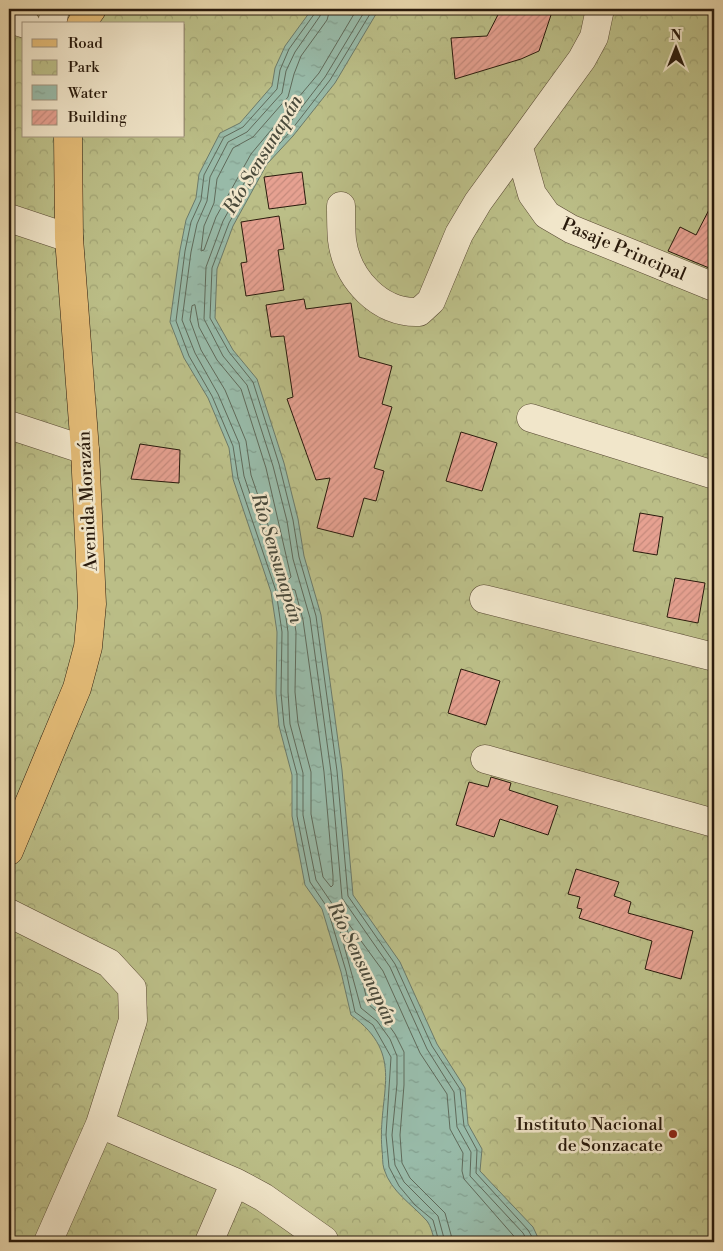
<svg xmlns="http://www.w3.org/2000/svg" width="723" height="1251" font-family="'Libre Bodoni',serif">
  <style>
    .park { fill: url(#park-crowns); stroke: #726c4a; fill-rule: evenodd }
    .water { fill: url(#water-ripples); stroke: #6c7a6a }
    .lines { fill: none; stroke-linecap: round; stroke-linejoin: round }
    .shore { stroke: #606a5a; stroke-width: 1 }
    .building { fill: url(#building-hatch); stroke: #291a0c }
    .minor-casing { stroke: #594a34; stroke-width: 29 }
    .major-casing { stroke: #291a0c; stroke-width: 29 }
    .minor { stroke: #f1e6ca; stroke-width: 28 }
    .major { stroke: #e4bc77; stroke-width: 28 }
    .poi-dot { fill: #8f2418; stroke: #f1e6ca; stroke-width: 2 }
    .labels { text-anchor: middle; stroke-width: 5; stroke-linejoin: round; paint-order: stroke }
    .street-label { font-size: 18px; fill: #291a0c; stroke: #f1e6ca }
    .poi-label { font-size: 18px; fill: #291a0c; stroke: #f1e6ca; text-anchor: end }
    .water-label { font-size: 19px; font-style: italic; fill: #4a4a3b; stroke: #f1e6ca }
  </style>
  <defs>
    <pattern id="park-crowns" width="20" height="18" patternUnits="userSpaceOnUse" patternTransform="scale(1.25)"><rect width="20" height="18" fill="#bbbe87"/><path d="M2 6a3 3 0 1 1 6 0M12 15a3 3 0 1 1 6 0" fill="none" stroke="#a1a373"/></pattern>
    <pattern id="water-ripples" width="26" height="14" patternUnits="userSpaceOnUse" patternTransform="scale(1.25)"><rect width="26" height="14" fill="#98baa8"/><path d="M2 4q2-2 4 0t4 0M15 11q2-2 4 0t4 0" fill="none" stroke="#839f8f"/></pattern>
    <pattern id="building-hatch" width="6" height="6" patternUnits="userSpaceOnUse" patternTransform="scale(1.25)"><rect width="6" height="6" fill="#e6a191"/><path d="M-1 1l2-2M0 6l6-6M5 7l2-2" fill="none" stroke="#c58a7c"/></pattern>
  </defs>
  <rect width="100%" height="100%" fill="#e9d8ae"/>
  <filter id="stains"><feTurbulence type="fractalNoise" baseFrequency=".004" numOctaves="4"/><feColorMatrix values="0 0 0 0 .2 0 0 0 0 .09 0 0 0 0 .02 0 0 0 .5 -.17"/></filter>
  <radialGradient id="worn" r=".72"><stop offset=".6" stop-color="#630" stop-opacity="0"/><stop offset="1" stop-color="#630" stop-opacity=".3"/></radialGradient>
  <!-- park -->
  <path class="park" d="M9 9H714V1242H9ZM24 24H184V136H24Z"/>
  <!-- water -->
  <path class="water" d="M312 9H379L335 83 293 136 267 164 233 226 217 269 215 318 233 350 257 379 284 463 298 519 304 556 321 615 342 770 353 895 400 962 437 1044 465 1088 468 1124 482 1149 480 1171 533 1227 540 1242H435C433 1236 431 1226 427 1221 412 1204 391 1192 384 1169 382 1163 383 1156 382 1150 377 1093 407 1056 351 1015L341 972 322 909 305 885 292 816V775L279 726 276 693 277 632 271 592 233 479 229 448 208 398 184 358 170 322 180 250 186 220 196 198 199 174 220 133 240 123 272 86 275 68 285 46Z"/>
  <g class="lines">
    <!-- shore -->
    <path class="shore" d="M316 9 315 13 289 49 280 70 277 89 243 127 224 137 204 175 201 200 191 222 185 251 176 321 189 356 212 396 233 446 238 478 276 591 282 632 281 693 284 725 297 774V816L310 882 327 907 346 971 355 1012 373 1025 391 1057 386 1135 389 1167 399 1186 415 1205 433 1220 439 1242
      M322 9 320 16 295 52 286 71 282 93 247 132 228 142 210 177 207 201 197 224 191 252 182 320 195 353 218 394 239 443 244 476 282 590 288 632V692L290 724 303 773V815L316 880 333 905 361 1008 377 1021 390 1039 397 1056V1084L392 1135 395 1165 404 1182 438 1216 445 1242
      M330 9 327 20 301 56 294 74 288 97 253 137 233 148 217 179 214 203 204 226 201 251 204 250 216 217 251 154 319 73 357 9
      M366 9 325 77 285 129 258 158 223 221 206 267 204 319 223 356 247 385 273 466 287 521 293 559 310 618 331 772 342 898 390 967 427 1049 454 1092 457 1127 471 1152 470 1176 523 1233 528 1242
      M373 9 330 80 289 133 263 162 229 223 212 268 210 318 229 352 253 382 279 464 293 520 299 557 316 616 337 771 348 896 395 964 432 1046 460 1089 464 1126 477 1150 476 1173 528 1230 535 1242
      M195 305 199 327 217 360 241 389 266 468 291 577 289 579 286 578 251 475 246 441 225 390 201 350 190 320 192 306Z
      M292 589 295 590 303 620 313 692 324 772 333 876V885L331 887 323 877 311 814V772L298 723 295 692 296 632 290 591Z
      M453 1242 445 1213 410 1178 402 1163 400 1135 404 1085V1052L395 1034 383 1017 368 1004 359 967 346 926 348 923 383 971 420 1053 447 1094 450 1129 463 1153 462 1171 464 1179 519 1242"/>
  </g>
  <!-- building -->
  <path class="building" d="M501 9H553L539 51 521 59 455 79 451 38 487 36Z
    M302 172 306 204 269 209 264 177Z
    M714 200V270L668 251 680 227 696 235Z
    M279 216 284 249 278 250 284 290 246 296 241 263 247 262 241 222Z
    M304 299 306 309 351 303 359 357 392 366 382 404 392 407 374 468 384 471 376 501 364 498 353 537 317 528 330 478 316 480 287 399 293 397 284 336 271 337 266 305Z
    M461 432 497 443 482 491 446 481Z
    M140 444 180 450 179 483 131 479Z
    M640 513 663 517 657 555 633 551Z
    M675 578 705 583 698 623 667 617Z
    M461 669 500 681 486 725 448 713Z
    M491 777 511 783 509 790 558 806 548 835 500 819 494 837 456 825 469 782 488 787Z
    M576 869 619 882 614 896 631 902 628 913 693 931 681 979 645 969 652 941 579 918 582 909 577 908 580 897 568 894Z"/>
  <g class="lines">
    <defs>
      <path id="minor" d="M9 19 26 24
        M52 24 55 9
        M519 148 532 194 547 215 571 229 714 287
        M341 206C341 217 341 229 342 240 347 279 380 314 419 312L431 301 459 234 478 202 582 59 594 37 600 9
        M9 218 69 238
        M531 418 714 475
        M9 425 85 450
        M484 599 714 657
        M485 759 714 823
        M9 913 109 963 132 988 133 1020 100 1124 48 1242
        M100 1124 235 1182 263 1197 324 1240
        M209 1242 235 1182"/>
      <path id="major" d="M81 24 92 9
        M9 851 77 688 88 647 92 604 85 450 69 238 68 136"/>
    </defs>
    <!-- minor casing -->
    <use href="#minor" class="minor-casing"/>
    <!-- major casing -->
    <use href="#major" class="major-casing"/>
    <!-- minor -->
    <use href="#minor" class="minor"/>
    <!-- major -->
    <use href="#major" class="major"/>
  </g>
  <!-- markers -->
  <circle class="poi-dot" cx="673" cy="1134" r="5"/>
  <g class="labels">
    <!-- street labels -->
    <g class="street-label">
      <text transform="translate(624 249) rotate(23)" y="6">Pasaje Principal</text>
      <text transform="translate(87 501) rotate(-93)" y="6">Avenida Morazán</text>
    </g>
    <!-- poi labels -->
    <g class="poi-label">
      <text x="663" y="1130">Instituto Nacional<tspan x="663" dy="21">de Sonzacate</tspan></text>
    </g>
    <!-- water labels -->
    <g class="water-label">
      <text transform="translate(262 154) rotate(-59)" y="7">Río Sensunapán</text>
      <text transform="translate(278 558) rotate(73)" y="7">Río Sensunapán</text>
      <text transform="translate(363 963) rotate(64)" y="7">Río Sensunapán</text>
    </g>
  </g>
  <!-- margin -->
  <rect width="723" height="1251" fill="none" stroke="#e9d8ae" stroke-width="30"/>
  <rect x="10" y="10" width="703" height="1231" fill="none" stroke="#291a0c" stroke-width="2.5"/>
  <rect x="15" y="15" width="693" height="1221" fill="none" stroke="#291a0c"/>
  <!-- legend -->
  <rect x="22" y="22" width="162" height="115" fill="#f1e6ca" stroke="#a1947e"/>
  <rect x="32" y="39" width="25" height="8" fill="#e4bc77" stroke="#a1947e"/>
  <text x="68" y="48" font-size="15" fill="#291a0c">Road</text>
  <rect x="32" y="60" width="25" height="15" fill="url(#park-crowns)" stroke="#a1947e"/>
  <text x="68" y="72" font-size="15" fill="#291a0c">Park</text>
  <rect x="32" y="85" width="25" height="15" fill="url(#water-ripples)" stroke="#a1947e"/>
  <text x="68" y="98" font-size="15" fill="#291a0c">Water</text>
  <rect x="32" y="110" width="25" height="15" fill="url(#building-hatch)" stroke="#a1947e"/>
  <text x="68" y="122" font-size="15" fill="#291a0c">Building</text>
  <!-- north arrow -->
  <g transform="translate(676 48)" stroke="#f1e6ca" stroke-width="4" paint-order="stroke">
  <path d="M0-4L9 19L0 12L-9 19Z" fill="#291a0c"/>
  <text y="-8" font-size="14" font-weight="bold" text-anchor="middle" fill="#291a0c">N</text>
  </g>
  <rect width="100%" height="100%" filter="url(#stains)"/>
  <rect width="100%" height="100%" fill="url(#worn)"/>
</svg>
